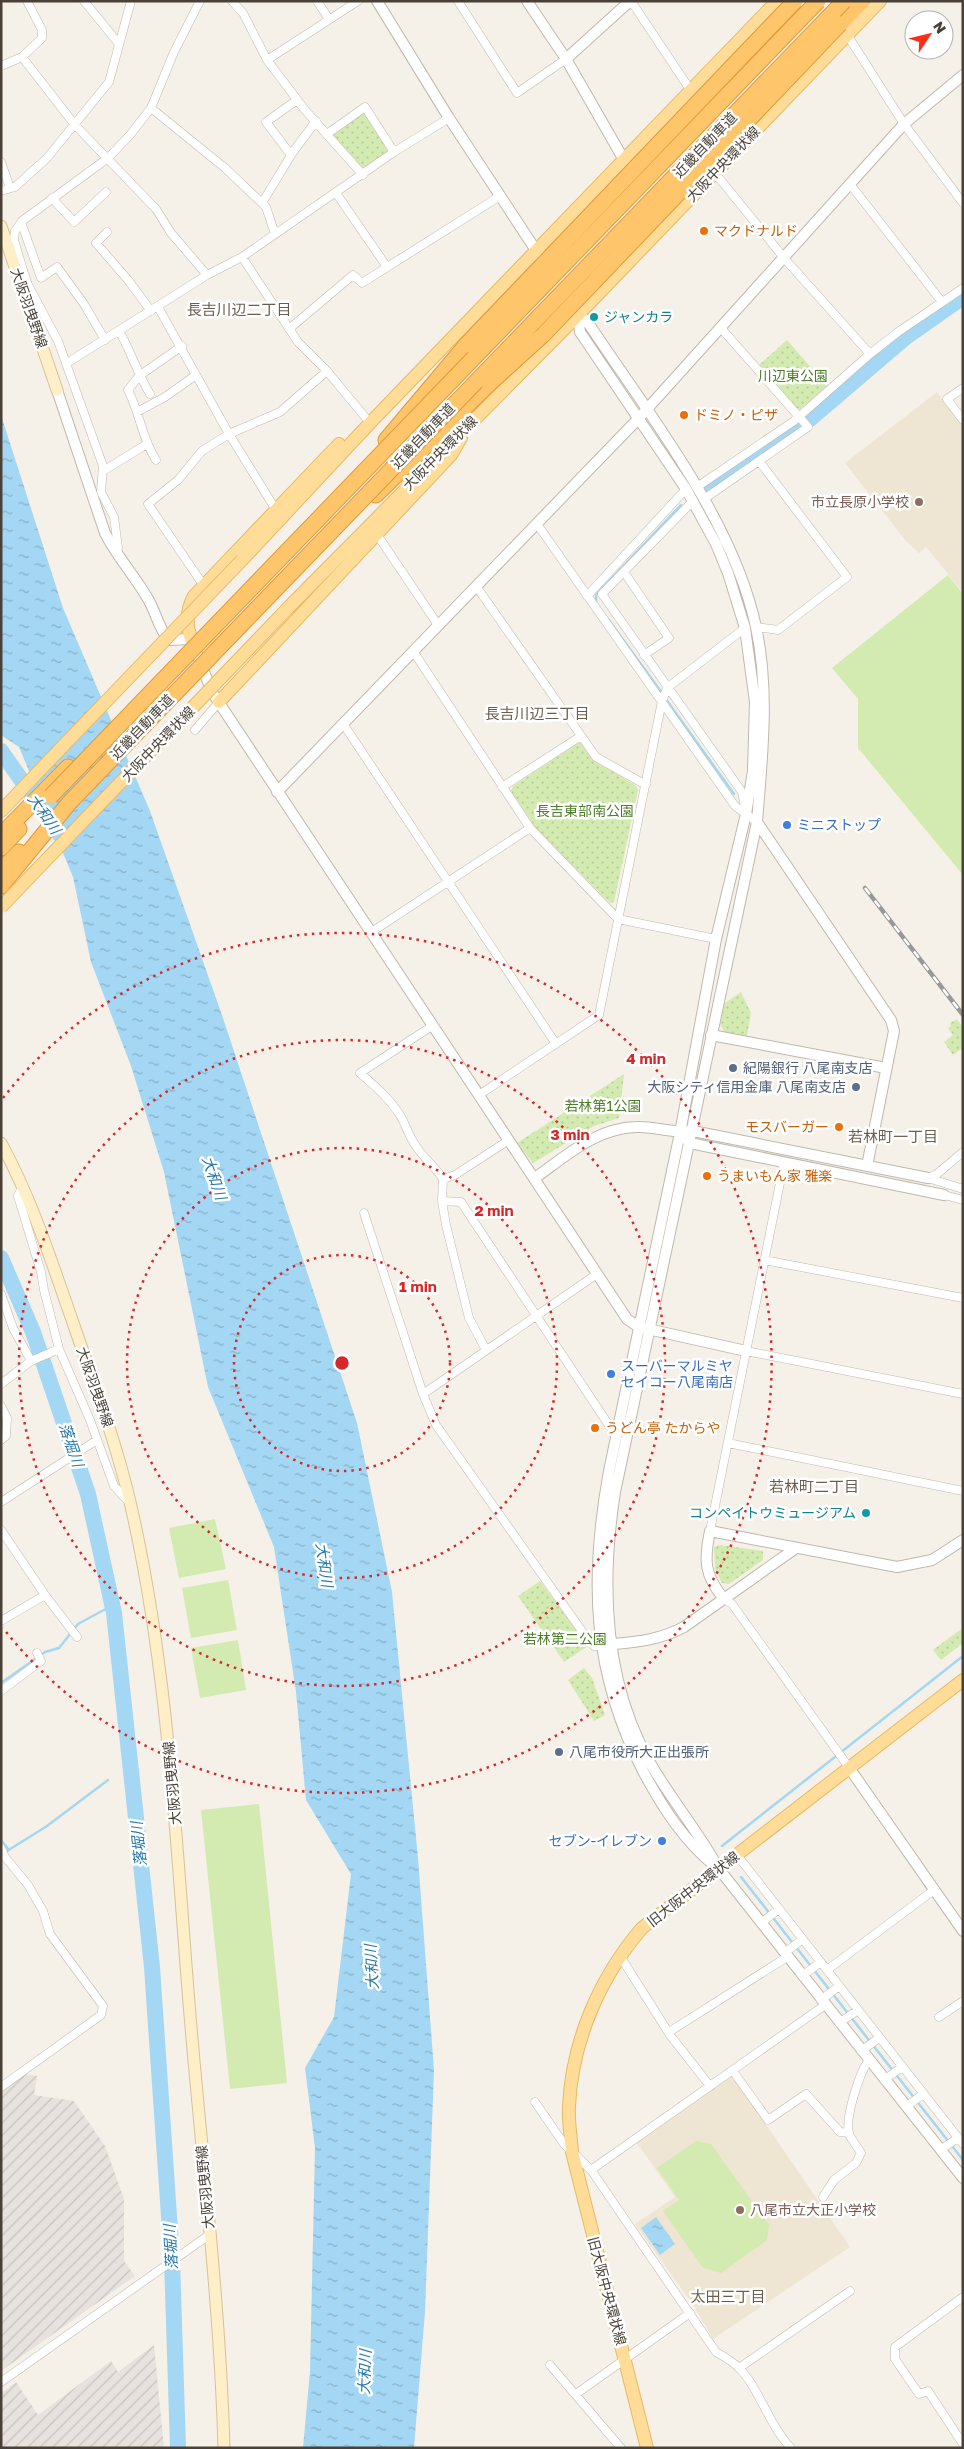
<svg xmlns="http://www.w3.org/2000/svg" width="964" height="2449" font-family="'Golos Text','Noto Sans JP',sans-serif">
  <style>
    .industrial { fill: url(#industrial-furrows) }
    .education { fill: #eee5d2 }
    .grass { fill: #d3eab1 }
    .park { fill: url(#park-dots) }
    .water { fill: url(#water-ripples) }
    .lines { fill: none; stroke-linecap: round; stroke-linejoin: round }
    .stream { stroke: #a4d7f3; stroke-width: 2.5 }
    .river { stroke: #a4d7f3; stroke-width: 16 }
    .minor-casing { stroke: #c1b8ab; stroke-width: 9 }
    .tertiary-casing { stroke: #c1b8ab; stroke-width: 12 }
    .secondary-casing { stroke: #d6c297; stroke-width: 13 }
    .primary-casing { stroke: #e8b964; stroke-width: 14 }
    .motorway-casing { stroke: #e39935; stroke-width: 17 }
    .minor { stroke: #fff; stroke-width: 8 }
    .tertiary { stroke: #fff; stroke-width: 10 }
    .secondary { stroke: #ffefc9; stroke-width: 11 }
    .primary { stroke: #ffdc98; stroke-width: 12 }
    .motorway { stroke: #ffc56a; stroke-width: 15 }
    .rail-casing { stroke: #989898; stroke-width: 4.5 }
    .rail { stroke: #fff; stroke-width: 2.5; stroke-dasharray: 8; stroke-linecap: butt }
    .primary-bridge-casing { stroke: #e8b964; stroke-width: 14; stroke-linecap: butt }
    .motorway-bridge-casing { stroke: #e39935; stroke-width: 17; stroke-linecap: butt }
    .primary-bridge { stroke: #ffdc98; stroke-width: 12 }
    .motorway-bridge { stroke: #ffc56a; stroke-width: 15 }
    .ring { fill: none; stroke: #d62828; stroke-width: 2.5; stroke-dasharray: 2.5 5 }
    .food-dot { fill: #e8710a; stroke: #fff; stroke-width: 2 }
    .culture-dot { fill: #0f9aa8; stroke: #fff; stroke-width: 2 }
    .education-dot { fill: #8d6e63; stroke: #fff; stroke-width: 2 }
    .shop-dot { fill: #3f7fe0; stroke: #fff; stroke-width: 2 }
    .service-dot { fill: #5c6f8a; stroke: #fff; stroke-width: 2 }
    .labels { text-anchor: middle; stroke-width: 5; stroke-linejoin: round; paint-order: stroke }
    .street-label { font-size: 14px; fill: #494137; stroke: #fff }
    .food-label { font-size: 14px; fill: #c56008; stroke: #fff; text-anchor: start }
    .culture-label { font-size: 14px; fill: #0d838f; stroke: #fff; text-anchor: start }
    .park-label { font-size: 14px; fill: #4c7d27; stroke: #fff }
    .education-label { font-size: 14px; fill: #785e54; stroke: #fff; text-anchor: end }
    .shop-label { font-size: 14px; fill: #366cbe; stroke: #fff; text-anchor: start }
    .service-label { font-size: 14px; fill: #4e5e75; stroke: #fff; text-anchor: start }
    .neighbourhood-label { font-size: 15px; fill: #6c5e4e; stroke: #fff }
    .water-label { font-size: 15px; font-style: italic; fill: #2879a8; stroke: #fff }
    .centre { fill: #d62828; stroke: #fff; stroke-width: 2.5 }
    .ring-label { font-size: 15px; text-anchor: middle; font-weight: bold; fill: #d62828; stroke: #fff; stroke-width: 5; stroke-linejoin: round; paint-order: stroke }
  </style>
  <defs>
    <pattern id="industrial-furrows" width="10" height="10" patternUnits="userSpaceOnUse" patternTransform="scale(1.25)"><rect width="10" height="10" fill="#e7e2dd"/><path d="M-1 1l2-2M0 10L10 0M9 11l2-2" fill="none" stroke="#c8c3be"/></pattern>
    <pattern id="park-dots" width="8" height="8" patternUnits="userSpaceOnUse" patternTransform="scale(1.25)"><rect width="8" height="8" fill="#d3eab1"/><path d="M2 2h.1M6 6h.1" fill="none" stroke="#b7ca99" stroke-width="1.8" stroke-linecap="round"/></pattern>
    <pattern id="water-ripples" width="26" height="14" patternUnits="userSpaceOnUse" patternTransform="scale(1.25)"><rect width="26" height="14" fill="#a4d7f3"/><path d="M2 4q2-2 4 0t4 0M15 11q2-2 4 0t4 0" fill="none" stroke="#88b0c6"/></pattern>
  </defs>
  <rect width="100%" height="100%" fill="#f5f1e9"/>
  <!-- industrial -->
  <path class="industrial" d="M25 2074 37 2076 34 2095 74 2101 105 2146 124 2199V2261L135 2276 1 2371V2097L3 2091Z
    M154 2345 164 2448H1V2393L16 2382 38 2415 111 2361 118 2372Z"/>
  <!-- education -->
  <path class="education" d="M937 392 963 426V589L961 590 926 547 919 553 906 541 845 463Z
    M732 2075 850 2247 713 2339 694 2306 635 2224 675 2197 635 2140Z"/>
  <!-- grass -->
  <path class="grass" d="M948 575 963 594V875L858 748V699L832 668Z
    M215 1519 226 1569 179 1578 169 1528Z
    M228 1580 237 1630 191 1638 182 1588Z
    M238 1640 246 1690 200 1698 191 1648Z
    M259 1804 287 2083 230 2089 201 1810Z
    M696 2141 711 2144 769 2225 767 2240 721 2273 703 2268 663 2211 679 2200 657 2168Z"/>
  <!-- park -->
  <path class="park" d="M361 112 366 113 389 149 388 153 366 169 362 168 332 136 333 133Z
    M787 340 827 386 800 409 796 408 758 366Z
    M580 742 593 760 635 785 638 790 614 902 610 903 536 828 511 791 513 786Z
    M741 992 751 1013 747 1036 724 1032 720 1024 725 1003Z
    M957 1019 963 1028V1051L961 1049 953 1055 944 1042 953 1035 948 1028 951 1026 950 1023Z
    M624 1074 619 1118 594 1126 533 1163 517 1143Z
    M720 1545 763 1551V1560L729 1584 722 1583 715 1569 714 1547Z
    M540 1581 588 1646 564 1662 518 1596Z
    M961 1629 963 1643 941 1660 933 1650Z
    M584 1668 592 1678 605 1715 594 1721 568 1680Z"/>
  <!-- water -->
  <path class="water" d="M1 415 63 608 150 811 223 1018 357 1423 392 1592 418 1858 434 2070 425 2312 414 2448H303L310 2371 315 2148 305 2068 334 2017 351 1874 306 1800 296 1692 274 1547 208 1387 164 1172 131 1066 91 962 73 877 19 747 1 735Z
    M656 2217 675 2244 660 2255 641 2228Z"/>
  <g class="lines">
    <!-- stream -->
    <path class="stream" d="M596 602V595L681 505
      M608 619 662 693
      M665 698 734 794
      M1 1683 45 1652 59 1648 78 1624 113 1605
      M1 1840 9 1850
      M722 1846 963 1656
      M7 1851 47 1826 108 1780
      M741 1877 963 2160"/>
    <!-- river -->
    <path class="river" d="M810 419 906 337 963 297
      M708 487 799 427
      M1 751 60 835
      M1 1258 33 1332 88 1494 114 1613 152 1967 172 2260 178 2448"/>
    <defs>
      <path id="minor" d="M84 1 119 44
        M232 1 243 13 267 60 305 110 363 175
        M317 1 329 19
        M458 1 517 93 566 59
        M631 1 691 91
        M848 36 904 124 963 203
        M22 57 75 125 156 209 171 233 207 275
        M267 60 358 1
        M1 66 22 57 42 38V30L27 1
        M151 108 225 168 266 207 275 234
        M327 134 365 107 394 152
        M291 155 266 122 297 100
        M1 162 10 188
        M715 173 784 258 870 354
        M850 184 942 302
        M1 191 15 187 47 158 109 82 131 1
        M336 193 387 267
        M52 198 74 222 106 192
        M262 203 293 152 316 121
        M21 222 41 278 57 267 84 304 105 340
        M107 232 96 243 128 280 151 311
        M242 257 298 342 327 371 365 417
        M158 307 229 434 276 510
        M289 329 353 275 362 283 500 196
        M119 331C131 351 137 373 150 394
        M67 363 207 275 242 257 394 152 449 118
        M963 388 947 399 963 420
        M137 412 165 397 196 375
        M156 460C142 439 140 413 128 390L139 376 182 346
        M103 471 147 444
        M697 487 794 421 870 354 898 332 963 288
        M704 499 808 427 721 328
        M693 501 602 594 742 792 745 807
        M537 524 735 806 757 822
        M376 533 438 625
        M116 553 118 548 114 517 101 492 103 466 58 341 28 285 23 270 14 240 15 231 22 221 108 158 130 135 151 108 174 52 200 1
        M624 572 669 638 644 655
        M204 586 148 504 178 480 202 451 229 434 280 412 327 371
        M476 586 596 757 646 785
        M587 596 686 489
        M756 627 778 630 847 577 759 461
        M413 651 530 828 618 919 716 939
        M344 725 556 1044
        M195 730 219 702
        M502 787 581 736
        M370 933 530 828
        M432 1026 360 1073C375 1086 389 1098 400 1115 406 1125 409 1137 416 1146 424 1159 435 1166 443 1179L455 1175 509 1140
        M479 1095 599 1015 662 701 667 688 745 628
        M928 1178 937 1174 963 1152
        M928 1178 963 1189
        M443 1179 442 1201 446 1225 469 1318 486 1350
        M23 1185 18 1196 41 1272 44 1290 59 1349 90 1420 114 1486 129 1502
        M944 1195 963 1200
        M442 1201 461 1202 616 1436
        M364 1213 423 1394 436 1425 589 1641 594 1646H600
        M764 1260 963 1298
        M1 1294 13 1328 31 1361
        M746 1351 963 1394
        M1 1384 31 1361 59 1349
        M423 1394 597 1274
        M1 1406 7 1418 6 1436 1 1440
        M728 1443 963 1491
        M1 1502 97 1440
        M1 1530 45 1595 77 1637
        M710 1531 784 1163
        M724 1599 732 1604 850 1769
        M1 1621 45 1595
        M1 1691 41 1661 37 1653
        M1 1848 5 1857 28 1885 43 1911 50 1934 103 2006 101 2015 1 2087
        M737 1855 963 2144
        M761 1923 779 1909
        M784 1953 803 1939
        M620 1956 670 2035 710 2086
        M827 1970 934 1890
        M802 1976 821 1962
        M821 2000 839 1986
        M939 2017 963 2001
        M839 2023 858 2010
        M669 2032 787 1957
        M861 2051 879 2038
        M733 2071 768 2120 806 2094 840 2132 849 2133
        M884 2080 902 2067
        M535 2102 564 2144 591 2170 716 2352C723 2356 732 2361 738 2367 759 2387 768 2424 791 2448
        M906 2107 923 2094
        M940 2150 958 2138
        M591 2170 825 2005
        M823 2197 834 2180 856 2163 861 2153C858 2147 850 2139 849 2133 845 2117 859 2075 868 2061
        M963 2297 895 2347V2359L919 2394 928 2391 963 2444
        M550 2365 621 2448
        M739 2368 850 2291
        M1 2382 209 2235
        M576 2394 690 2313"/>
      <path id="tertiary" d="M377 1 449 118 539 255
        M527 1 566 59 624 160
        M566 59 630 1
        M574 309 589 324C649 415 733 519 756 627 770 692 762 757 757 822L615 1492C601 1582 603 1679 649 1761 670 1798 698 1831 719 1869L963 2178
        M578 315 580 332 686 489 716 544 728 573 745 628 755 702 753 771 746 814 716 939 680 1133 609 1471C589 1580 592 1673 644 1773 663 1808 684 1841 715 1866
        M57 390 105 533C117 557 135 576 148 599 156 612 158 628 169 640L191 639 212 692 627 1319 639 1327 746 1351
        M277 792 638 419 904 124 963 75
        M757 822 891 1020 894 1031 867 1166
        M711 1035 886 1068
        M687 1140 690 1143 944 1195
        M535 1178C566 1156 596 1128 636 1127 655 1126 673 1134 693 1131L928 1178
        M724 1599C704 1575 704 1560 710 1531L897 1567 932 1560 963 1540
        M604 1645C633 1642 658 1641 684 1627L796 1548
        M850 1769 963 1931"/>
      <path id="secondary" d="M1 226 57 390
        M1 1143C31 1198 50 1257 71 1317 92 1378 115 1438 130 1502 170 1674 176 1851 191 2027 203 2167 220 2307 224 2448"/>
      <path id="primary" d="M242 560 370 423 777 1
        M287 609 578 315 880 1
        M191 639C186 624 186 610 194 596L339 444
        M219 702 451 455 461 438
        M1 811 65 744
        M647 2448 572 2152C571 2137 568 2121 569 2106 572 2041 600 1977 642 1928L963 1680"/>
      <path id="motorway" d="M840 24 862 1
        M386 440 466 345
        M376 495 489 384
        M1 835 68 767
        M1 848 19 829
        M1 870 19 852
        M1 886 70 802"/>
    </defs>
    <!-- minor casing -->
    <use href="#minor" class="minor-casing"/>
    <!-- tertiary casing -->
    <use href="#tertiary" class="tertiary-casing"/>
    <!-- secondary casing -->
    <use href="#secondary" class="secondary-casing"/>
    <!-- primary casing -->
    <use href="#primary" class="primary-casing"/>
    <!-- motorway casing -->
    <use href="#motorway" class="motorway-casing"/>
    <!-- minor -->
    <use href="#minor" class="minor"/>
    <!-- tertiary -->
    <use href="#tertiary" class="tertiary"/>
    <!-- secondary -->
    <use href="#secondary" class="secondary"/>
    <!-- primary -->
    <use href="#primary" class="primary"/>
    <!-- motorway -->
    <use href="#motorway" class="motorway"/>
    <defs>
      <path id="rail" d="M865 888 963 1015"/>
    </defs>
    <!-- rail casing -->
    <use href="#rail" class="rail-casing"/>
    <!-- rail -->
    <use href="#rail" class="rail"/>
    <defs>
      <path id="primary-bridge" d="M65 744 242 560
        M1 907 287 609"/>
      <path id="motorway-bridge" d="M466 345 795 1
        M489 384 544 334 840 24
        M51 796 818 1
        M70 802 844 1"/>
    </defs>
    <!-- primary-bridge casing -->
    <use href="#primary-bridge" class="primary-bridge-casing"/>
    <!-- motorway-bridge casing -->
    <use href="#motorway-bridge" class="motorway-bridge-casing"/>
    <!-- primary-bridge -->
    <use href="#primary-bridge" class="primary-bridge"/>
    <!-- motorway-bridge -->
    <use href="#motorway-bridge" class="motorway-bridge"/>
  </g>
  <!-- distance rings -->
  <g class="ring">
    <circle cx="342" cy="1363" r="108"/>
    <circle cx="342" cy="1363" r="215"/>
    <circle cx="342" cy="1363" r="323"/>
    <path d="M3 1098A430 430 0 1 1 3 1628"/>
  </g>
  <!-- markers -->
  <g class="food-dot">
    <circle cx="704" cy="231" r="5"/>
    <circle cx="684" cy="415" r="5"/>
    <circle cx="839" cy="1127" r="5"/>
    <circle cx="707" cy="1176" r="5"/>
    <circle cx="595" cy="1428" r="5"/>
  </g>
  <g class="culture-dot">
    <circle cx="594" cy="317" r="5"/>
    <circle cx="866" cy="1513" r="5"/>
  </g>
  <g class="education-dot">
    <circle cx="919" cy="502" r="5"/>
    <circle cx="740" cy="2210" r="5"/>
  </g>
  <g class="shop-dot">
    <circle cx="787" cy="825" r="5"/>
    <circle cx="611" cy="1374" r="5"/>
    <circle cx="662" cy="1841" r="5"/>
  </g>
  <g class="service-dot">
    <circle cx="733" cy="1068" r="5"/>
    <circle cx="856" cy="1087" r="5"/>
    <circle cx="559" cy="1752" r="5"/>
  </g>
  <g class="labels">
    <!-- street labels -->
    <g class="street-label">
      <text transform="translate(705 145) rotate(-46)" y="5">近畿自動車道</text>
      <text transform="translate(723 164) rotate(-46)" y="5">大阪中央環状線</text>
      <text transform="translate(29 308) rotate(71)" y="5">大阪羽曳野線</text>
      <text transform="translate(423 436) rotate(-46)" y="5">近畿自動車道</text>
      <text transform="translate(440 453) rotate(-45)" y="5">大阪中央環状線</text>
      <text transform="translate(142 727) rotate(-46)" y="5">近畿自動車道</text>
      <text transform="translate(158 744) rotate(-46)" y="5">大阪中央環状線</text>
      <text transform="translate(95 1387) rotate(71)" y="5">大阪羽曳野線</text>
      <text transform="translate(172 1783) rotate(-95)" y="5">大阪羽曳野線</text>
      <text transform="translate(693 1889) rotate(-38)" y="5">旧大阪中央環状線</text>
      <text transform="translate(205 2187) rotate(-95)" y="5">大阪羽曳野線</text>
      <text transform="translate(607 2291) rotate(75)" y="5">旧大阪中央環状線</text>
    </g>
    <!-- food labels -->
    <g class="food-label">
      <text x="714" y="236">マクドナルド</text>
      <text x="694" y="420">ドミノ・ピザ</text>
      <text x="829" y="1132" text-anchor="end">モスバーガー</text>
      <text x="717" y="1181">うまいもん家 雅楽</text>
      <text x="605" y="1433">うどん亭 たからや</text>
    </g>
    <!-- culture labels -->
    <g class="culture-label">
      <text x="604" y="322">ジャンカラ</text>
      <text x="856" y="1518" text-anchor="end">コンペイトウミュージアム</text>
    </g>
    <!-- park labels -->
    <g class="park-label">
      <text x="793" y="381">川辺東公園</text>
      <text x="585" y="816">長吉東部南公園</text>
      <text x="603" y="1111">若林第1公園</text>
      <text x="565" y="1644">若林第二公園</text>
    </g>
    <!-- education labels -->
    <g class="education-label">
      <text x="909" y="507">市立長原小学校</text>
      <text x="750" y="2215" text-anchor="start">八尾市立大正小学校</text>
    </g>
    <!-- shop labels -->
    <g class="shop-label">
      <text x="797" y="830">ミニストップ</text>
      <text x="621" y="1371">スーバーマルミヤ<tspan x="621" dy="16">セイコー八尾南店</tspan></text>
      <text x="652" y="1846" text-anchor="end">セブン-イレブン</text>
    </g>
    <!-- service labels -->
    <g class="service-label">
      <text x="743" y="1073">紀陽銀行 八尾南支店</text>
      <text x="846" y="1092" text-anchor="end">大阪シティ信用金庫 八尾南支店</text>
      <text x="569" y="1757">八尾市役所大正出張所</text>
    </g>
    <!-- neighbourhood labels -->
    <g class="neighbourhood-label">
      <text x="239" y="315">長吉川辺二丁目</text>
      <text x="537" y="719">長吉川辺三丁目</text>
      <text x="893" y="1142">若林町一丁目</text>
      <text x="814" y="1492">若林町二丁目</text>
      <text x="728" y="2302">太田三丁目</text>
    </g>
    <!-- water labels -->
    <g class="water-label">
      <text transform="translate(44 814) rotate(55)" y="5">大和川</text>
      <text transform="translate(214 1178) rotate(71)" y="5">大和川</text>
      <text transform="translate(71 1445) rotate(71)" y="5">落堀川</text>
      <text transform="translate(324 1565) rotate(82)" y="5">大和川</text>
      <text transform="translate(139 1844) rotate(-96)" y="5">落堀川</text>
      <text transform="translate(372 1967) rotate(-93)" y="5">大和川</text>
      <text transform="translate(171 2247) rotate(-93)" y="5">落堀川</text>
      <text transform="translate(365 2372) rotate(-88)" y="5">大和川</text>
    </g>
  </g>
  <circle cx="342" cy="1363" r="8" class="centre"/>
  <g class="ring-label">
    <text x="646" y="1064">4 min</text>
    <text x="570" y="1140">3 min</text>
    <text x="494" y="1216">2 min</text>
    <text x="418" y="1292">1 min</text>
  </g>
  <!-- border -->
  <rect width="964" height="2449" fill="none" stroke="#494137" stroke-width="5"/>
  <!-- north arrow -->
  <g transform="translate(929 35) rotate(55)"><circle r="24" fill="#ffffff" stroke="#b6b3af"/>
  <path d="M0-4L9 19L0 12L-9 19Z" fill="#ff2c16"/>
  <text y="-8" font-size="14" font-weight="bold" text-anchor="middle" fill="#494137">N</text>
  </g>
</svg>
